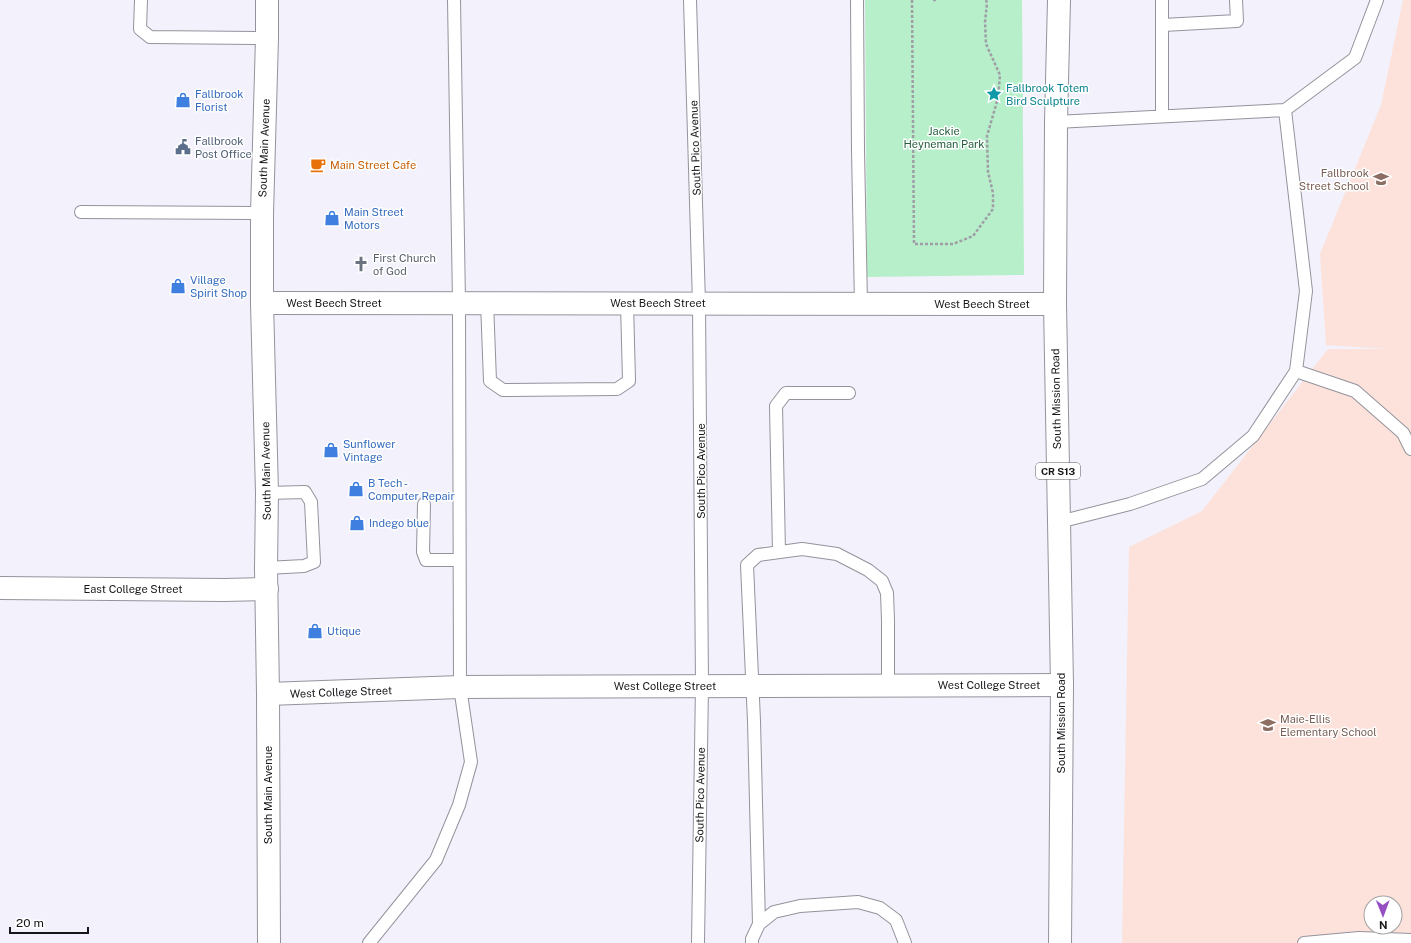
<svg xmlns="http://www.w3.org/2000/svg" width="1411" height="943" font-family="'Public Sans',sans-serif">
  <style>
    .education { fill: #fce2da; fill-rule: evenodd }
    .green { fill: #b7efca }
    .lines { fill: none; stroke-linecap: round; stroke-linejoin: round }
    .service-casing { stroke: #94939c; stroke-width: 14 }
    .minor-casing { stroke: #94939c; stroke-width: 24 }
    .secondary-casing { stroke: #94939c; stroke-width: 24 }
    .primary-casing { stroke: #94939c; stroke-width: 24 }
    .path { stroke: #9f9da5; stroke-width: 2.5; stroke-dasharray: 3 2; stroke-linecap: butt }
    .service { stroke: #fff; stroke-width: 12 }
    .minor { stroke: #fff; stroke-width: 22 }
    .secondary { stroke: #fff; stroke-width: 22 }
    .primary { stroke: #fff; stroke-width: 22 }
    .labels { text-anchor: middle; stroke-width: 3; stroke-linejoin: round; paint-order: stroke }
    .shield { fill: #fff; stroke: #5c5b5e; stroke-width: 1 }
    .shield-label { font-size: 10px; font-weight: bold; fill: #161519 }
    .culture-label { font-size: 11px; fill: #0d838f; stroke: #fff; text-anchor: start }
    .shop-label { font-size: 11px; fill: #366cbe; stroke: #fff; text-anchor: start }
    .park-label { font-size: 11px; fill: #235d3d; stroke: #fff }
    .service-label { font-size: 11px; fill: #4e5e75; stroke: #fff; text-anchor: start }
    .street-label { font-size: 11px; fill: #161519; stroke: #fff }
    .food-label { font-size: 11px; fill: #c56008; stroke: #fff; text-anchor: start }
    .education-label { font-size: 11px; fill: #785e54; stroke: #fff; text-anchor: end }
    .worship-label { font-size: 11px; fill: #5b616d; stroke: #fff; text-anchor: start }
  </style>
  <rect width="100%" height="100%" fill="#f3f1fb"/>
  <!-- education -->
  <path class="education" d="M1403 0H1411V943H1122L1129 547 1202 511 1328 349H1387L1326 345 1320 254 1381 105ZM1371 903H1395V927H1371Z"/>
  <!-- green -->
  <path class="green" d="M865 0H1022L1024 275 867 277Z"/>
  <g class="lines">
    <defs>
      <path id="service" d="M141 0 140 29 150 37 267 38
        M690 0 699 303 702 686 698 943
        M857 0 858 150 861 304
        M1163 25 1237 21 1236 0
        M1162 116V0
        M1056 122 1285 110 1355 58 1377 0
        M81 212 262 213
        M487 302 490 381 503 390 617 389 629 381 627 303
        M1296 371 1355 391 1403 433 1411 449
        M424 504 423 552 426 560H459
        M1059 522 1130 504 1202 479 1253 436 1296 371 1306 291 1285 110
        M779 552 776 406 786 393H849
        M266 568 304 566 314 562 311 502 305 492 267 493
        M759 924 754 721 747 565 758 555 802 549 837 554 868 570 882 581 887 593 888 620V686
        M369 943 436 860 459 805 471 762 460 687 459 302 454 0
        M752 943V939L759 924 774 912 800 906 858 902 880 908 896 920 905 943
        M1304 943 1359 938 1411 940"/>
      <path id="minor" d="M262 303 1055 304
        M0 588 224 590 267 589
        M268 694 460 687 1062 685"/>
      <path id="secondary" d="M267 0V38L262 213V303L267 493 266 568 268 694 269 943"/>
      <path id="primary" d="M1059 0 1056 122 1055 304 1062 685 1060 943"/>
    </defs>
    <!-- service casing -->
    <use href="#service" class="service-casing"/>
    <!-- minor casing -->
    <use href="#minor" class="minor-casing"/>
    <!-- secondary casing -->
    <use href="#secondary" class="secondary-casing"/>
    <!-- primary casing -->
    <use href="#primary" class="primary-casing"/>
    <!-- path -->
    <path class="path" d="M912 0 914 244H953L973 236 993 209V193L988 172 987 136 998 98 1000 75 986 44 985 22 987 3 986 0
      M933 0H936"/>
    <!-- service -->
    <use href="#service" class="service"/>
    <!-- minor -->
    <use href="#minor" class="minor"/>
    <!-- secondary -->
    <use href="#secondary" class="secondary"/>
    <!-- primary -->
    <use href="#primary" class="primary"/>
  </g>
  <!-- icons -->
  <defs>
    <symbol id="sight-bare" viewBox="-9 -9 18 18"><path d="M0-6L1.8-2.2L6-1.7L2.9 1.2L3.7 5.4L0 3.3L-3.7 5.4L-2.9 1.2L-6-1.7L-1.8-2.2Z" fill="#0f9aa8" stroke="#fff" stroke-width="2.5" paint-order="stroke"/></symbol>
    <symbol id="shop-bare" viewBox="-9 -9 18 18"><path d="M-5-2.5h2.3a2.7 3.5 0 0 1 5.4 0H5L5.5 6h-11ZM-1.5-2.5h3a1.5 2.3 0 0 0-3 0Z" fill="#3f7fe0" stroke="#fff" stroke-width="2.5" paint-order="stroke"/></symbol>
    <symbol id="civic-bare" viewBox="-9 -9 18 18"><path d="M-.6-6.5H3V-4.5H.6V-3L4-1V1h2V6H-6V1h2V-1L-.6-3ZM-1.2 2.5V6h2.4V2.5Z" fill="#5c6f8a" stroke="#fff" stroke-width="2.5" paint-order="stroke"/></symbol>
    <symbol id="cafe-bare" viewBox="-9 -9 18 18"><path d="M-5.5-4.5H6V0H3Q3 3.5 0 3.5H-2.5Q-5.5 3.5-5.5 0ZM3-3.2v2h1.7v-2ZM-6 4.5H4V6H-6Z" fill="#e8710a" stroke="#fff" stroke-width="2.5" paint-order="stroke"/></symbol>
    <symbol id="school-bare" viewBox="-9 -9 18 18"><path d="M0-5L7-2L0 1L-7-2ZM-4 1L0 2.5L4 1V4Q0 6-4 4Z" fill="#8d6e63" stroke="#fff" stroke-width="2.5" paint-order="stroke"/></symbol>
    <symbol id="church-bare" viewBox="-9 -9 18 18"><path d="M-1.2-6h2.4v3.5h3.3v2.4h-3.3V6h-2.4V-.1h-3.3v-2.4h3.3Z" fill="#6b7280" stroke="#fff" stroke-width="2.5" paint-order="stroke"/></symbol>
  </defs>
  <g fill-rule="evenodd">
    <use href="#sight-bare" x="983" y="83" width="22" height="22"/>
    <use href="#shop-bare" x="172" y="89" width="22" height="22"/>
    <use href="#civic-bare" x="172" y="136" width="22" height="22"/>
    <use href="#cafe-bare" x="307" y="154" width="22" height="22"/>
    <use href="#school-bare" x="1370" y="168" width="22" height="22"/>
    <use href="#shop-bare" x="321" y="207" width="22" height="22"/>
    <use href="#church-bare" x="350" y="253" width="22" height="22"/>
    <use href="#shop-bare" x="167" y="275" width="22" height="22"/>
    <use href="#shop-bare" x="320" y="439" width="22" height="22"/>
    <use href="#shop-bare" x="345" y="478" width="22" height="22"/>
    <use href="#shop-bare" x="346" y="512" width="22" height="22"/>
    <use href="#shop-bare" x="304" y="620" width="22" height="22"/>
    <use href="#school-bare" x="1257" y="714" width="22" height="22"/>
  </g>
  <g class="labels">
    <!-- shield labels -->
    <rect class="shield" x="1036" y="463" width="44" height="16" rx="3"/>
    <g class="shield-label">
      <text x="1058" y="475">CR S13</text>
    </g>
    <!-- culture labels -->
    <g class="culture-label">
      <text x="1006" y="92">Fallbrook Totem<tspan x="1006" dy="13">Bird Sculpture</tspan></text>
    </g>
    <!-- shop labels -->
    <g class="shop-label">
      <text x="195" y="98">Fallbrook<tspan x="195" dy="13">Florist</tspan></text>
      <text x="344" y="216">Main Street<tspan x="344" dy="13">Motors</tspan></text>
      <text x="190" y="284">Village<tspan x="190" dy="13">Spirit Shop</tspan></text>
      <text x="343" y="448">Sunflower<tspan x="343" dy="13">Vintage</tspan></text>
      <text x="368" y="487">B Tech -<tspan x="368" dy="13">Computer Repair</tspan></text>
      <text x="369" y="527">Indego blue</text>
      <text x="327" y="635">Utique</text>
    </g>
    <!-- park labels -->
    <g class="park-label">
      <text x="944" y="135">Jackie<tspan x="944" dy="13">Heyneman Park</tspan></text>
    </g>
    <!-- service labels -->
    <g class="service-label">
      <text x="195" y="145">Fallbrook<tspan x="195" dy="13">Post Office</tspan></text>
    </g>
    <!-- street labels -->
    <g class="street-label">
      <text transform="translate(264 148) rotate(-88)" y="4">South Main Avenue</text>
      <text transform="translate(695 148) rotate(-92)" y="4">South Pico Avenue</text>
      <text x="334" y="307">West Beech Street</text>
      <text x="658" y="307">West Beech Street</text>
      <text x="982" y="308">West Beech Street</text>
      <text transform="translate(1056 399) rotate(-91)" y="4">South Mission Road</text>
      <text transform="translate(266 471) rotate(-91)" y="4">South Main Avenue</text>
      <text transform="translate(701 471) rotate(-90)" y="4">South Pico Avenue</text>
      <text x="133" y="593">East College Street</text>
      <text x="989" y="689">West College Street</text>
      <text x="665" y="690">West College Street</text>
      <text transform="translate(341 692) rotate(-2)" y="4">West College Street</text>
      <text transform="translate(1061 723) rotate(-90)" y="4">South Mission Road</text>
      <text transform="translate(268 795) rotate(-90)" y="4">South Main Avenue</text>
      <text transform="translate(700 795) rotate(-89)" y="4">South Pico Avenue</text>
    </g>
    <!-- food labels -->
    <g class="food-label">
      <text x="330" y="169">Main Street Cafe</text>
    </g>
    <!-- education labels -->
    <g class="education-label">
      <text x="1369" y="177">Fallbrook<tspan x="1369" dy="13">Street School</tspan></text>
      <text x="1280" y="723" text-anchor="start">Maie-Ellis<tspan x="1280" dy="13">Elementary School</tspan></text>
    </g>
    <!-- worship labels -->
    <g class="worship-label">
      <text x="373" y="262">First Church<tspan x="373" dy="13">of God</tspan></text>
    </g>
  </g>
  <!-- north arrow -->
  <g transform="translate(1383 915) rotate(179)"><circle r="19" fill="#ffffff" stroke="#a2a1a3"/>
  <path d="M0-3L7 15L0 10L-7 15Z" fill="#954fc3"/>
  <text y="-6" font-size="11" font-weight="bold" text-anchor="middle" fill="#161519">N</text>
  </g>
  <!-- scale -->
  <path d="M10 927v6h78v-6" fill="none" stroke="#161519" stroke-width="2"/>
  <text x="16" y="927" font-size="12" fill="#161519" stroke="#ffffff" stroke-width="3" paint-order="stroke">20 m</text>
</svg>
